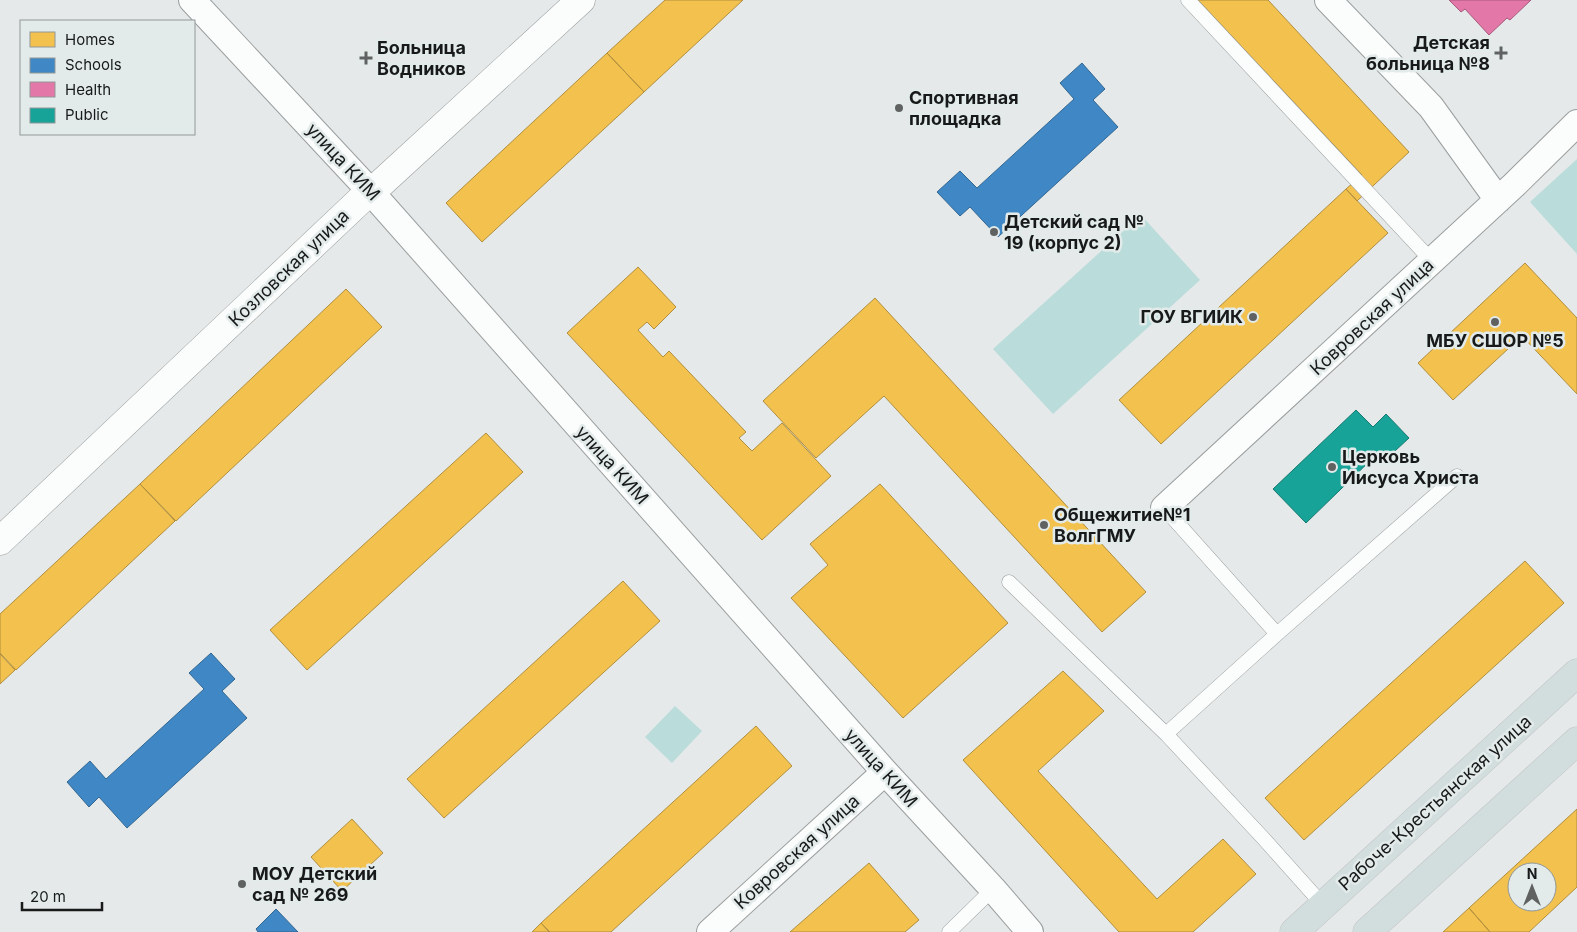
<svg xmlns="http://www.w3.org/2000/svg" width="1577" height="932" font-family="Inter,sans-serif">
  <style>
    .green { fill: #badcda }
    .homes { fill: #f2c14e; stroke: #b18f3e; fill-rule: evenodd }
    .schools { fill: #3f88c5; stroke: #336792 }
    .health { fill: #e377a8; stroke: #a65b7d }
    .public { fill: #17a398; stroke: #177a72 }
    .lines { fill: none; stroke-linecap: round; stroke-linejoin: round }
    .service-casing { stroke: #9b9e9e; stroke-width: 15 }
    .minor-casing { stroke: #9b9e9e; stroke-width: 28 }
    .tertiary-casing { stroke: #9b9e9e; stroke-width: 29 }
    .primary-casing { stroke: #c3c5c5; stroke-width: 29 }
    .service { stroke: #fbfcfc; stroke-width: 14 }
    .minor { stroke: #fbfcfc; stroke-width: 26 }
    .tertiary { stroke: #fbfcfc; stroke-width: 28 }
    .primary { stroke: #d2dddd; stroke-width: 28 }
    .poi-dot { fill: #606262; stroke: #e3ebea; stroke-width: 2 }
    .labels { text-anchor: middle; stroke-width: 5; stroke-linejoin: round; paint-order: stroke }
    .poi-label { font-size: 18px; font-weight: bold; fill: #181a1a; stroke: #e3ebea; text-anchor: start }
    .street-label { font-size: 18px; fill: #181a1a; stroke: #e3ebea }
  </style>
  <rect width="100%" height="100%" fill="#e5e9e9"/>
  <!-- green -->
  <path class="green" d="M1577 159V254L1530 202Z
    M1141 215 1200 280 1053 414 993 349Z
    M675 706 702 731 672 763 645 737Z"/>
  <!-- homes -->
  <path class="homes" d="M665 0H743L644 92 607 53Z
    M1198 0H1268L1409 152 1357 201 1346 189 1362 175Z
    M607 53 644 92 482 242 446 203Z
    M1346 189 1388 233 1161 444 1119 400Z
    M1525 263 1577 318V394L1522 336 1453 400 1418 363Z
    M638 267 676 307 654 329 647 322 638 330 663 357 669 351 746 432 739 438 752 451 782 423 831 476 762 540 567 333Z
    M346 289 382 327 176 521 140 484Z
    M875 298 1146 592 1102 632 884 396 816 458 763 401Z
    M486 433 523 472 307 670 270 630Z
    M140 484 175 521 16 670 0 653V614Z
    M880 484 1008 623 903 718 791 598 828 565 810 544Z
    M1525 561 1564 603 1304 840 1265 798Z
    M623 581 660 621 444 818 407 779Z
    M0 654 15 670 0 684Z
    M1063 671 1104 711 1038 771 1157 899 1223 839 1256 874 1193 932H1119L963 760Z
    M756 726 792 766 611 932H550L541 923Z
    M1577 809V887L1529 932H1490L1469 908ZM1517 872H1547V902H1517Z
    M352 819 383 853 342 891 311 857Z
    M869 863 919 920 905 932H790Z
    M1469 908 1490 932H1443Z
    M541 923 549 932H532Z"/>
  <!-- schools -->
  <path class="schools" d="M1082 63 1105 89 1093 100 1118 127 998 237 970 207 960 216 937 192 960 171 977 188 1074 99 1060 83Z
    M211 653 235 679 222 691 247 718 127 828 99 797 89 807 67 782 90 761 106 779 204 689 189 673Z
    M276 909 298 932H258L256 929Z"/>
  <!-- health -->
  <path class="health" d="M1449 0H1531L1510 20 1507 18 1489 35 1465 9 1461 12Z"/>
  <!-- public -->
  <path class="public" d="M1356 410 1373 427 1386 414 1409 438 1382 463 1375 456 1306 523 1273 489Z"/>
  <g class="lines">
    <defs>
      <path id="service" d="M1188 0 1432 261
        M1164 508 1277 634
        M1009 582 1166 734 1277 634 1457 476
        M1166 734 1264 839 1323 905
        M949 932 993 889"/>
      <path id="minor" d="M192 0 370 191 885 772 993 889 1030 932
        M1328 0 1431 107 1498 200
        M1164 508 1514 185 1577 123
        M710 932 885 772"/>
      <path id="tertiary" d="M0 541 370 191 377 187 581 0"/>
      <path id="primary" d="M1294 932 1577 673
        M1367 932 1577 741"/>
    </defs>
    <!-- service casing -->
    <use href="#service" class="service-casing"/>
    <!-- minor casing -->
    <use href="#minor" class="minor-casing"/>
    <!-- tertiary casing -->
    <use href="#tertiary" class="tertiary-casing"/>
    <!-- primary casing -->
    <use href="#primary" class="primary-casing"/>
    <!-- service -->
    <use href="#service" class="service"/>
    <!-- minor -->
    <use href="#minor" class="minor"/>
    <!-- tertiary -->
    <use href="#tertiary" class="tertiary"/>
    <!-- primary -->
    <use href="#primary" class="primary"/>
  </g>
  <!-- markers -->
  <g class="poi-dot">
    <path d="M1498.5 45.5h5v5h5v5h-5v5h-5v-5h-5v-5h5z"/>
    <path d="M363.5 50.5h5v5h5v5h-5v5h-5v-5h-5v-5h5z"/>
    <circle cx="899" cy="108" r="5"/>
    <circle cx="994" cy="232" r="5"/>
    <circle cx="1253" cy="317" r="5"/>
    <circle cx="1495" cy="322" r="5"/>
    <circle cx="1332" cy="467" r="5"/>
    <circle cx="1044" cy="525" r="5"/>
    <circle cx="242" cy="884" r="5"/>
  </g>
  <g class="labels">
    <!-- poi labels -->
    <g class="poi-label">
      <text x="1490" y="49" text-anchor="end">Детская<tspan x="1490" dy="21">больница №8</tspan></text>
      <text x="377" y="54">Больница<tspan x="377" dy="21">Водников</tspan></text>
      <text x="909" y="104">Спортивная<tspan x="909" dy="21">площадка</tspan></text>
      <text x="1004" y="228">Детский сад №<tspan x="1004" dy="21">19 (корпус 2)</tspan></text>
      <text x="1243" y="323" text-anchor="end">ГОУ ВГИИК</text>
      <text x="1495" y="347" text-anchor="middle">МБУ СШОР №5</text>
      <text x="1342" y="463">Церковь<tspan x="1342" dy="21">Иисуса Христа</tspan></text>
      <text x="1054" y="521">Общежитие№1<tspan x="1054" dy="21">ВолгГМУ</tspan></text>
      <text x="252" y="880">МОУ Детский<tspan x="252" dy="21">сад № 269</tspan></text>
    </g>
    <!-- street labels -->
    <g class="street-label">
      <text transform="translate(343 162) rotate(47)" y="6">улица КИМ</text>
      <text transform="translate(289 268) rotate(-44)" y="6">Козловская улица</text>
      <text transform="translate(1372 317) rotate(-43)" y="6">Ковровская улица</text>
      <text transform="translate(612 465) rotate(48)" y="6">улица КИМ</text>
      <text transform="translate(881 768) rotate(48)" y="6">улица КИМ</text>
      <text transform="translate(1435 803) rotate(-42)" y="6">Рабоче-Крестьянская улица</text>
      <text transform="translate(797 852) rotate(-42)" y="6">Ковровская улица</text>
    </g>
  </g>
  <!-- legend -->
  <rect x="20" y="20" width="175" height="115" fill="#e3ebea" stroke="#929797"/>
  <rect x="30" y="32" width="25" height="15" fill="#f2c14e" stroke="#929797"/>
  <text x="65" y="45" font-size="15" fill="#181a1a">Homes</text>
  <rect x="30" y="58" width="25" height="15" fill="#3f88c5" stroke="#929797"/>
  <text x="65" y="70" font-size="15" fill="#181a1a">Schools</text>
  <rect x="30" y="82" width="25" height="15" fill="#e377a8" stroke="#929797"/>
  <text x="65" y="95" font-size="15" fill="#181a1a">Health</text>
  <rect x="30" y="108" width="25" height="15" fill="#17a398" stroke="#929797"/>
  <text x="65" y="120" font-size="15" fill="#181a1a">Public</text>
  <!-- north arrow -->
  <g transform="translate(1532 887)"><circle r="24" fill="#e3ebea" stroke="#929797"/>
  <path d="M0-4L9 19L0 12L-9 19Z" fill="#606262"/>
  <text y="-8" font-size="14" font-weight="bold" text-anchor="middle" fill="#181a1a">N</text>
  </g>
  <!-- scale -->
  <path d="M22 902v8h80v-8" fill="none" stroke="#181a1a" stroke-width="2.5"/>
  <text x="30" y="902" font-size="15" fill="#181a1a" stroke="#e3ebea" stroke-width="4" paint-order="stroke">20 m</text>
</svg>
